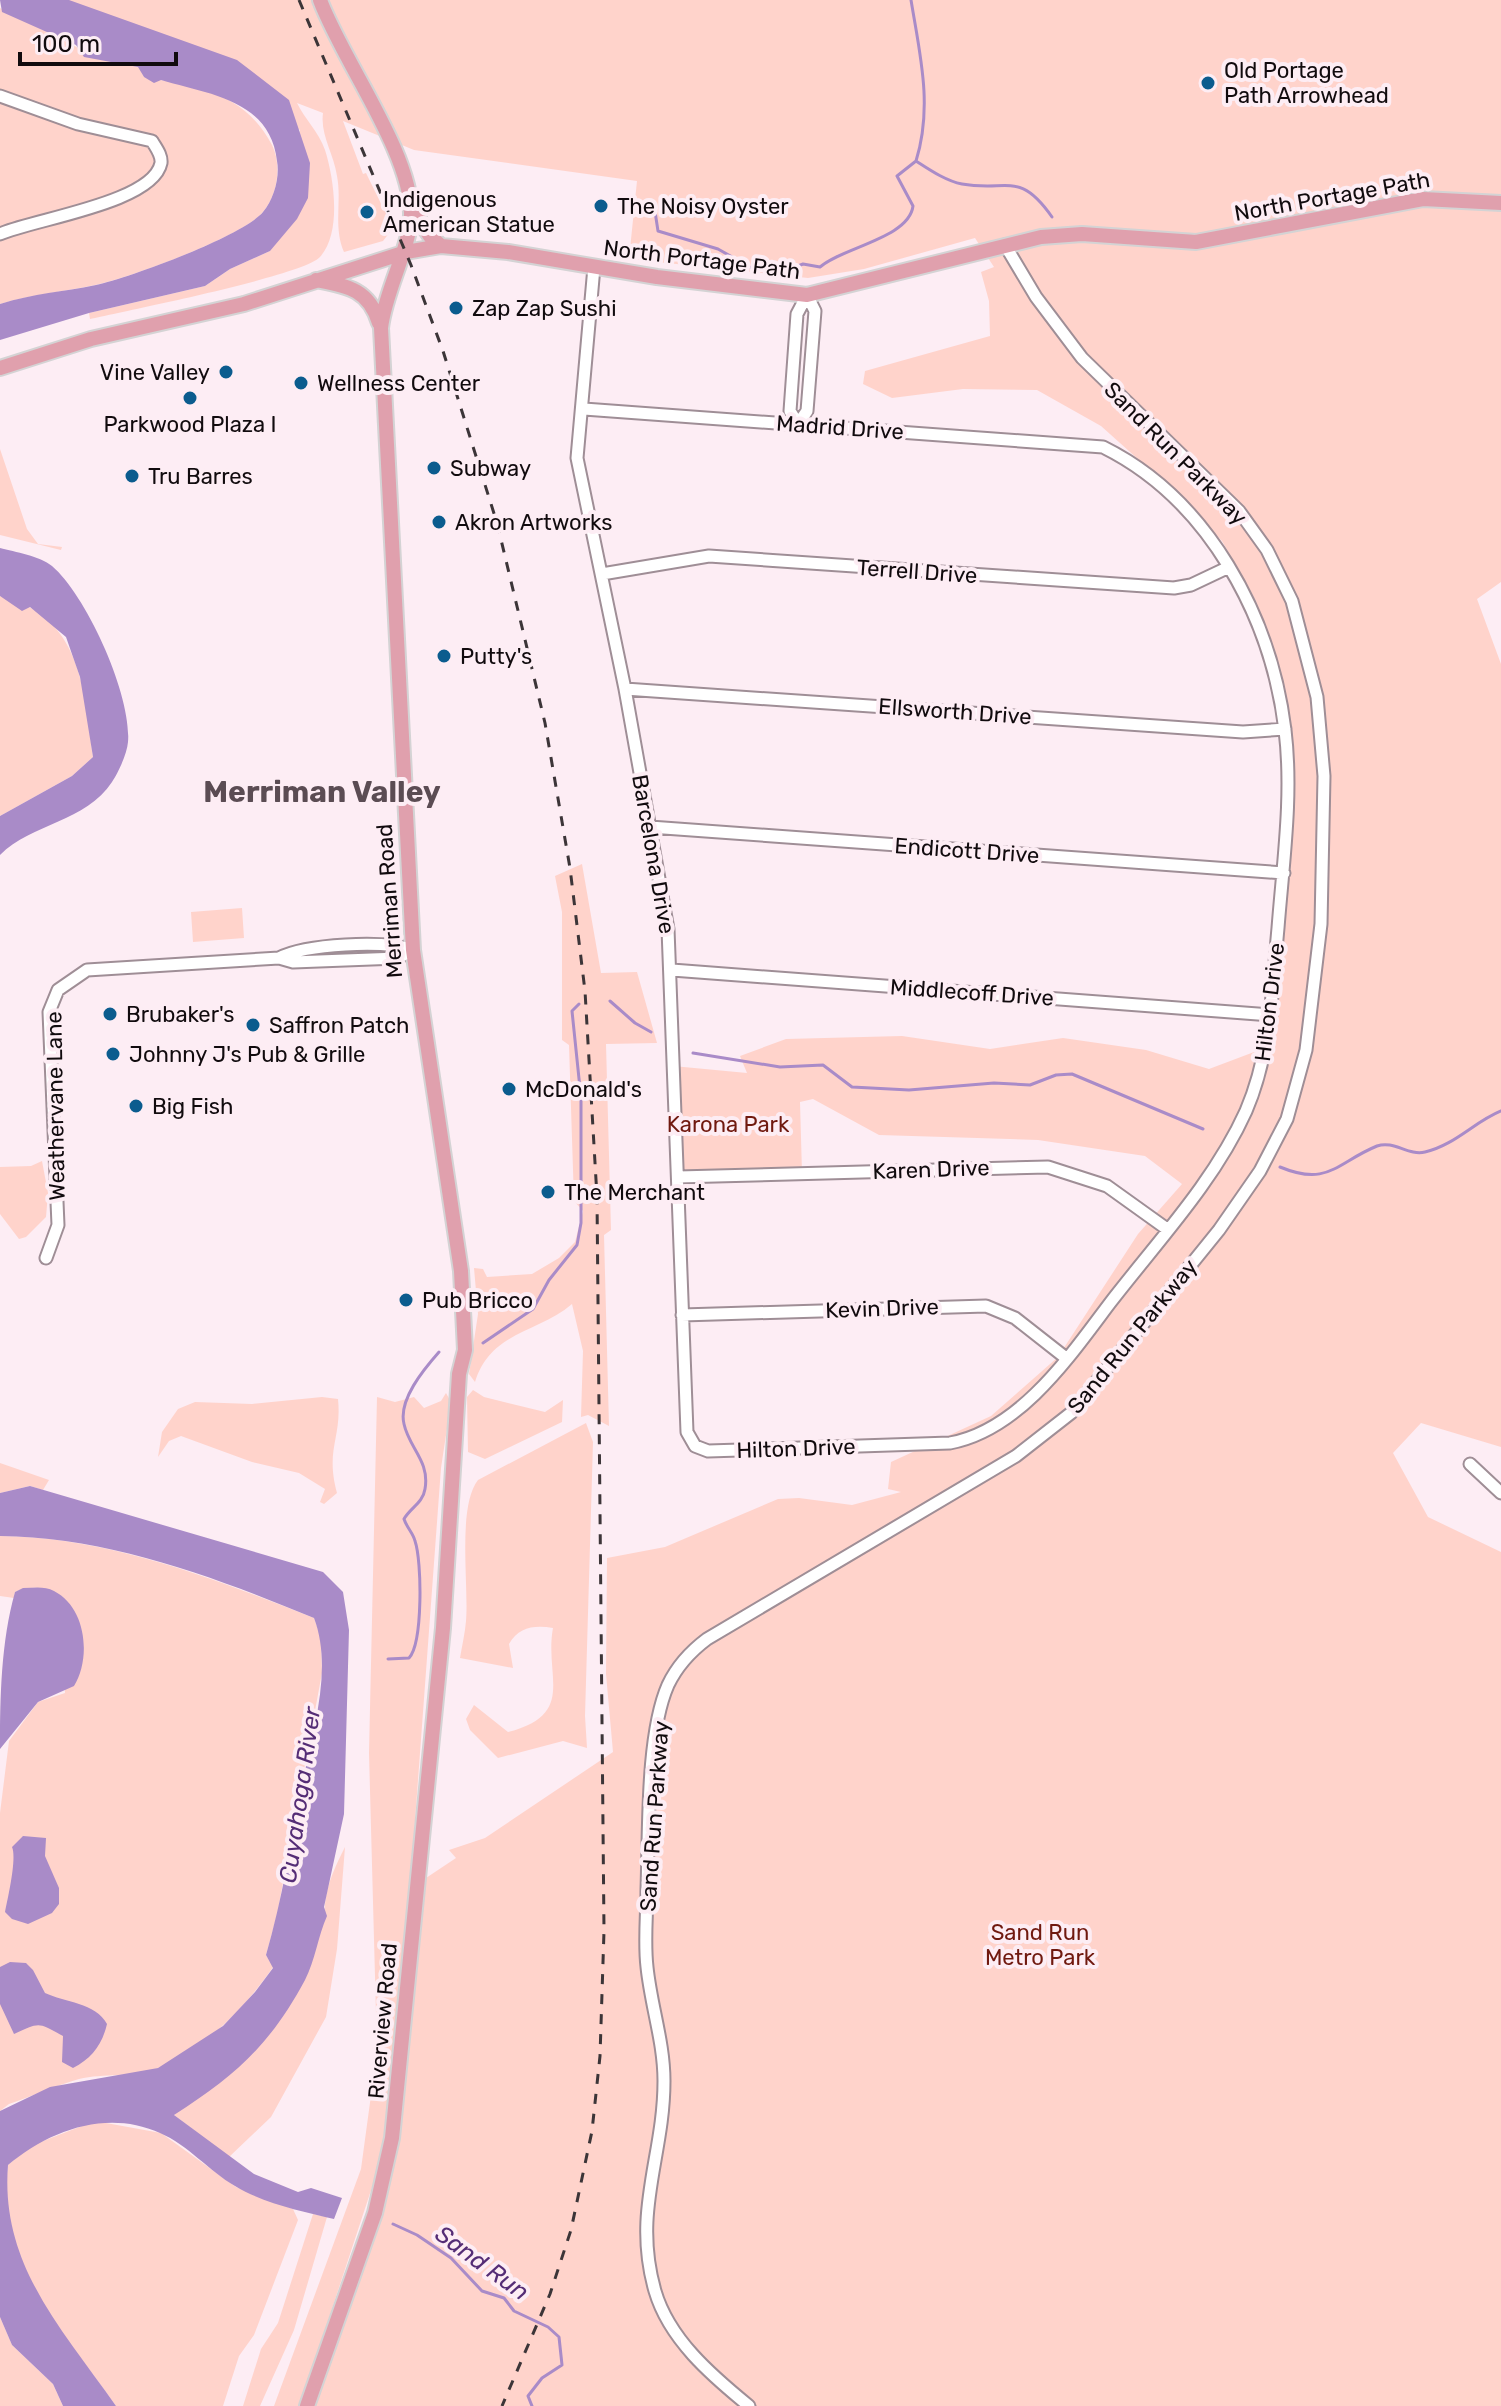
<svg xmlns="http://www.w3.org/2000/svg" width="1501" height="2406" font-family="Rubik,sans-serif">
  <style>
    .green { fill: #ffd3cb }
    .water { fill: #a98bc8 }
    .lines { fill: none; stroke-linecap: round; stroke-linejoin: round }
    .stream { stroke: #a98bc8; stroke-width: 3 }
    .minor-casing { stroke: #9f8e96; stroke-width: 15 }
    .major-casing { stroke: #d4d3d4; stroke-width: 18 }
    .minor { stroke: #fff; stroke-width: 11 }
    .major { stroke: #e0a0ad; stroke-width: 14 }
    .rail { stroke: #3c3538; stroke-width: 3; stroke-dasharray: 10 10; stroke-linecap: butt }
    .poi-dot { fill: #0b5c8e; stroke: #fdedf4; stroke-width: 3 }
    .labels { text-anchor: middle; stroke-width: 8; stroke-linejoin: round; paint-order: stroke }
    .poi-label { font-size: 22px; fill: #110b0e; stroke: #fdedf4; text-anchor: start }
    .street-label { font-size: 22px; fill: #110b0e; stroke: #fdedf4 }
    .park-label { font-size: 22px; fill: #70190f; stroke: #fdedf4 }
    .water-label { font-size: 24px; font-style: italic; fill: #552d76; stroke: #fdedf4 }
    .district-label { font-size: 30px; font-weight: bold; fill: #5b4c53; stroke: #fdedf4 }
  </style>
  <rect width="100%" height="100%" fill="#fdedf4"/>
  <!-- green -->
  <path class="green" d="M23 0H1501V582L1477 599 1501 664V1447L1421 1423 1393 1453 1428 1517 1501 1552V2406H307L385 2176 417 1884 456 1858 449 1850 485 1838 613 1752 606 1674 607 1558 665 1547 778 1499 799 1498 852 1505 901 1492 888 1489 891 1462 991 1416 1058 1357 1138 1234 1182 1184 1145 1156 1038 1140 879 1135 813 1099 800 1102 802 1173 678 1177 673 1066 747 1073 740 1056 786 1039 902 1036 990 1049 1063 1038 1146 1050 1209 1069 1270 1046 1284 922 1285 704 1256 601 1222 541 1168 486 1101 426 1037 390 963 389 892 398 863 384 865 371 990 336 989 301 981 272 994 267 975 238 864 269 808 278 629 259 637 181 414 150 343 121 363 174 366 173 393 228 383 241 344 252C333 227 342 201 337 176 334 154 320 135 323 113L297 103C304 118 319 132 325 150 334 178 342 233 320 257 302 276 129 310 90 319L89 313 205 286 230 269 270 251 300 130Z
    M0 8 98 58 139 67 144 77C198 87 244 92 272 145 282 165 278 195 262 213 241 237 129 278 95 285 62 292 34 294 0 304Z
    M0 449 27 529 38 544 62 547 61 550 0 535Z
    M0 596C9 601 20 602 29 607 83 635 86 704 93 757L72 776 0 816Z
    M582 864 601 973 637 972 657 1043 606 1044 611 1230 604 1235 609 1426 588 1415 581 1417 583 1351 572 1304C538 1333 491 1331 475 1382L469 1374 478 1314 474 1268 483 1269 487 1277 532 1274 559 1258 575 1242 583 1211 574 1201 569 1045 562 1040V912L555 876Z
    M242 908 244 938 193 942 191 912Z
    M42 1161 48 1193 46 1217 26 1237 19 1239 0 1214V1167L31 1166Z
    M473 1390 484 1397 545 1412 563 1400 562 1422 485 1459 468 1452 467 1397Z
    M446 1393 451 1402 441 1468 404 1970 387 2116 379 2166 300 2406H274L361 2169 377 2051 369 1753 377 1397 395 1402 414 1397 424 1408 441 1401Z
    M322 1397 338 1399C342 1438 325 1449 337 1493L324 1504 320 1502 325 1489 299 1473 252 1462 181 1436 169 1441 158 1457 162 1432 178 1409 195 1402 252 1404Z
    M586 1423 593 1442 585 1716 587 1748 563 1741 498 1758 470 1730 466 1719 474 1705 508 1732C577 1714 544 1676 553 1628 534 1625 519 1627 509 1644L513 1668 460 1658C462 1646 465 1633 466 1621 469 1585 457 1507 478 1480Z
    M0 1463 49 1480 43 1490 30 1486 0 1493Z
    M0 1536C110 1537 214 1579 314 1618L321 1638 322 1673 277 1915 266 1955 273 1967C245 2008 205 2049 158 2068 132 2078 104 2073 79 2079 55 2086 32 2096 9 2104L0 2111V1813L9 1741 38 1702 65 1693 62 1597C49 1587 31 1585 15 1592L14 1598 0 1596Z
    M345 1847 337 1949 326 2017 271 2117 229 2157 174 2115 319 1936C324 1923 324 1917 325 1904 327 1883 336 1865 345 1847Z
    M95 2121 161 2133 236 2187 293 2209 298 2220 254 2335 239 2356 223 2406H116C82 2357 27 2297 10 2239 3 2214 5 2190 8 2165L30 2146Z
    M313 2214 327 2217 294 2330 260 2406H243L261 2349 278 2323Z
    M0 2317 12 2345 53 2384 63 2406H0Z"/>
  <!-- water -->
  <path class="water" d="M0 0H69L237 60 289 100 310 163 308 198 297 219 270 251 230 269 205 286 89 313 0 340V304C35 293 62 292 96 285 129 278 243 236 263 212 274 199 280 177 277 161 270 99 207 94 161 80L154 83 144 77 138 67 84 57 76 45 2 12Z
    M0 548C15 552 40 556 52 566 87 596 132 696 128 742 127 754 118 773 112 782 86 822 32 823 0 855V816L72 776 93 757 80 677 66 637 30 607 22 611 0 596Z
    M30 1486 323 1572 343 1592 349 1630 344 1814 324 1907 327 1916C318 1936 315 1961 305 1980 270 2045 235 2076 174 2115L254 2174 298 2192 311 2188 342 2198 334 2219C301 2211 265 2204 235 2186 209 2171 188 2145 160 2133 107 2109 50 2130 8 2165 0 2265 63 2330 116 2406H63L53 2384 12 2345 0 2317V2111L50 2087 158 2068 223 2026 255 1992 273 1968 266 1955C282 1900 291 1843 302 1787 311 1734 334 1671 314 1618 215 1577 108 1537 0 1536V1493Z
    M23 1588C34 1588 45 1586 54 1591 87 1608 91 1659 74 1686L38 1702 0 1749C0 1697 1 1642 15 1592Z
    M23 1836 46 1838 45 1856 59 1888V1904L52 1913 28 1924 12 1919 5 1912C8 1897 17 1858 12 1847Z
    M10 1962 26 1963 33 1970 45 1993C64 2002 96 2003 107 2024 102 2045 92 2058 73 2068L62 2062 63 2036C38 2022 40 2022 14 2034L0 2004V1967Z"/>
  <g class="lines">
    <!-- stream -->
    <path class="stream" d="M916 161C930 170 946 181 962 184 1008 192 1019 170 1052 217
      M630 213H642L654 205 658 231 718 249 755 270 783 272 803 264 820 267C843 247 909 238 913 206L897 176 916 161C933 106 920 55 911 0
      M610 1001 635 1023 651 1032
      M693 1053 780 1067 823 1065 852 1087 909 1090 994 1083 1030 1085 1056 1075 1072 1074 1203 1129
      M1280 1167C1328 1187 1336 1163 1377 1146 1394 1140 1408 1156 1425 1152 1455 1145 1474 1122 1501 1111
      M483 1343 533 1309 549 1280 577 1245 581 1223V1098L572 1011 579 1004
      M388 1659 409 1658C423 1643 422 1561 415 1541 413 1533 407 1528 404 1519 410 1508 423 1503 425 1489 430 1461 409 1448 404 1424 398 1400 424 1369 439 1352
      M393 2224 417 2235 451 2258 482 2291 504 2298 514 2311 548 2327 559 2337 562 2365 542 2378 528 2396 532 2406"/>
    <defs>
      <path id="minor" d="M0 96 78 124 152 141C156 148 162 155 161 163 153 203 34 219 0 234
        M584 409 1103 447C1208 499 1271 616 1285 730 1293 795 1283 863 1278 928 1272 991 1271 1053 1246 1111 1214 1182 1157 1242 1110 1303 1070 1356 1020 1430 950 1443L708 1451 695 1446 687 1432 668 929 625 689 577 458 594 267
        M798 424 807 411 815 311 807 295
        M798 424 790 411 797 314 807 295
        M602 574 709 556 1174 588 1191 585 1229 567
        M625 689 1243 732 1285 729
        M650 827 1284 873
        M279 958C306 944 384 940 413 950
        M672 970 1271 1015
        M678 1177 1048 1167 1107 1186 1167 1229
        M46 1258 58 1225 49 1012 58 990 87 970 279 958 293 962 398 958 413 950
        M682 1315 986 1306 1015 1318 1066 1358
        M1470 1464 1501 1493
        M749 2406C711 2375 669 2339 655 2291 632 2211 664 2157 664 2081 664 2042 651 2006 647 1967 644 1942 647 1915 647 1889 649 1833 646 1735 668 1685 677 1666 691 1651 707 1639L1016 1456 1071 1413 1219 1230 1260 1171 1287 1119 1306 1050 1321 924 1324 776 1317 697 1292 601 1267 550 1239 511 1082 358 1036 297 1005 245"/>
      <path id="major" d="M410 206 430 236 441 246
        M316 280C347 286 369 289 379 323
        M0 368 91 339 244 304 406 252 441 246 508 252 657 277 807 295 1041 237 1082 234 1196 242 1423 199 1501 203
        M307 2406 375 2213 392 2138 443 1628 459 1374 465 1350 461 1271 413 950 381 328C385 291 410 248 411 215 412 153 343 62 320 0"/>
    </defs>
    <!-- minor casing -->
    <use href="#minor" class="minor-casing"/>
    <!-- major casing -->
    <use href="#major" class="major-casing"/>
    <!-- minor -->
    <use href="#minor" class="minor"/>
    <!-- major -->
    <use href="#major" class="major"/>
    <!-- rail -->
    <path class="rail" d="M299 0 411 265 443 351 497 523 545 723 570 868 585 991 597 1197 604 1931 600 2056 592 2131 571 2230 550 2294 502 2406"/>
  </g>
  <!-- markers -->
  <g class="poi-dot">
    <circle cx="1208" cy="83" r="8"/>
    <circle cx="601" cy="206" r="8"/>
    <circle cx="367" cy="212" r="8"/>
    <circle cx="456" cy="308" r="8"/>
    <circle cx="226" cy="372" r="8"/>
    <circle cx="301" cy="383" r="8"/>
    <circle cx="190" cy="398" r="8"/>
    <circle cx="434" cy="468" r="8"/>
    <circle cx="132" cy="476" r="8"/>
    <circle cx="439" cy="522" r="8"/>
    <circle cx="444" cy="656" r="8"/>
    <circle cx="110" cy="1014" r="8"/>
    <circle cx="253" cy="1025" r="8"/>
    <circle cx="113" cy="1054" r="8"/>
    <circle cx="509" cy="1089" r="8"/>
    <circle cx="136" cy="1106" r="8"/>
    <circle cx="548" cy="1192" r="8"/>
    <circle cx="406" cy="1300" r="8"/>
  </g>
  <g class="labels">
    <!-- poi labels -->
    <g class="poi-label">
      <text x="1224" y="78">Old Portage<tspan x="1224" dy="25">Path Arrowhead</tspan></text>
      <text x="383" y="207">Indigenous<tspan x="383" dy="25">American Statue</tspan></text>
      <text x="617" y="214">The Noisy Oyster</text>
      <text x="472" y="316">Zap Zap Sushi</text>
      <text x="210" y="380" text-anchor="end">Vine Valley</text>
      <text x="317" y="391">Wellness Center</text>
      <text x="190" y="432" text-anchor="middle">Parkwood Plaza I</text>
      <text x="450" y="476">Subway</text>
      <text x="148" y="484">Tru Barres</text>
      <text x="455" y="530">Akron Artworks</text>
      <text x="460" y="664">Putty's</text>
      <text x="126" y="1022">Brubaker's</text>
      <text x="269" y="1033">Saffron Patch</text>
      <text x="129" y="1062">Johnny J's Pub &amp; Grille</text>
      <text x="525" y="1097">McDonald's</text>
      <text x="152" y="1114">Big Fish</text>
      <text x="564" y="1200">The Merchant</text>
      <text x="422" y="1308">Pub Bricco</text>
    </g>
    <!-- street labels -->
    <g class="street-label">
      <text transform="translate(1332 196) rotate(-10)" y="8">North Portage Path</text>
      <text transform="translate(702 259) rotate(7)" y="8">North Portage Path</text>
      <text transform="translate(840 427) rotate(4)" y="8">Madrid Drive</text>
      <text transform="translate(1176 453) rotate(45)" y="8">Sand Run Parkway</text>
      <text transform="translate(917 571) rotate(4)" y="8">Terrell Drive</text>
      <text transform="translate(955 711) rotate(4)" y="8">Ellsworth Drive</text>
      <text transform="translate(967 850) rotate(4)" y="8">Endicott Drive</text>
      <text transform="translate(654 854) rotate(80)" y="8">Barcelona Drive</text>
      <text transform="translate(389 901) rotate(-94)" y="8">Merriman Road</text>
      <text transform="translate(972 992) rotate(4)" y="8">Middlecoff Drive</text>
      <text transform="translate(1269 1002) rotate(-83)" y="8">Hilton Drive</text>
      <text transform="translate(55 1106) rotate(-91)" y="8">Weathervane Lane</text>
      <text transform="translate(931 1169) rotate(-2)" y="8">Karen Drive</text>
      <text transform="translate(882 1308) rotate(-2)" y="8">Kevin Drive</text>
      <text transform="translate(1132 1336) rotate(-51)" y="8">Sand Run Parkway</text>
      <text transform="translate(796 1448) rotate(-2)" y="8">Hilton Drive</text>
      <text transform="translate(654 1816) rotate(-86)" y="8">Sand Run Parkway</text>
      <text transform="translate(382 2021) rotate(-85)" y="8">Riverview Road</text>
    </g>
    <!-- park labels -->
    <g class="park-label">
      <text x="728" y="1132">Karona Park</text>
      <text x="1040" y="1940">Sand Run<tspan x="1040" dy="25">Metro Park</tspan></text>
    </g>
    <!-- water labels -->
    <g class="water-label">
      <text transform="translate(300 1795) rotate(-82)" y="8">Cuyahoga River</text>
      <text transform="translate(482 2263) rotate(36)" y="8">Sand Run</text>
    </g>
    <!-- district labels -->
    <g class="district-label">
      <text x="322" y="802">Merriman Valley</text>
    </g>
  </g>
  <!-- scale -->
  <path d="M20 52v12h156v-12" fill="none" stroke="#110b0e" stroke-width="4"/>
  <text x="32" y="52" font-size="24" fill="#110b0e" stroke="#fdedf4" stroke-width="6" paint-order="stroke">100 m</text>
</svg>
